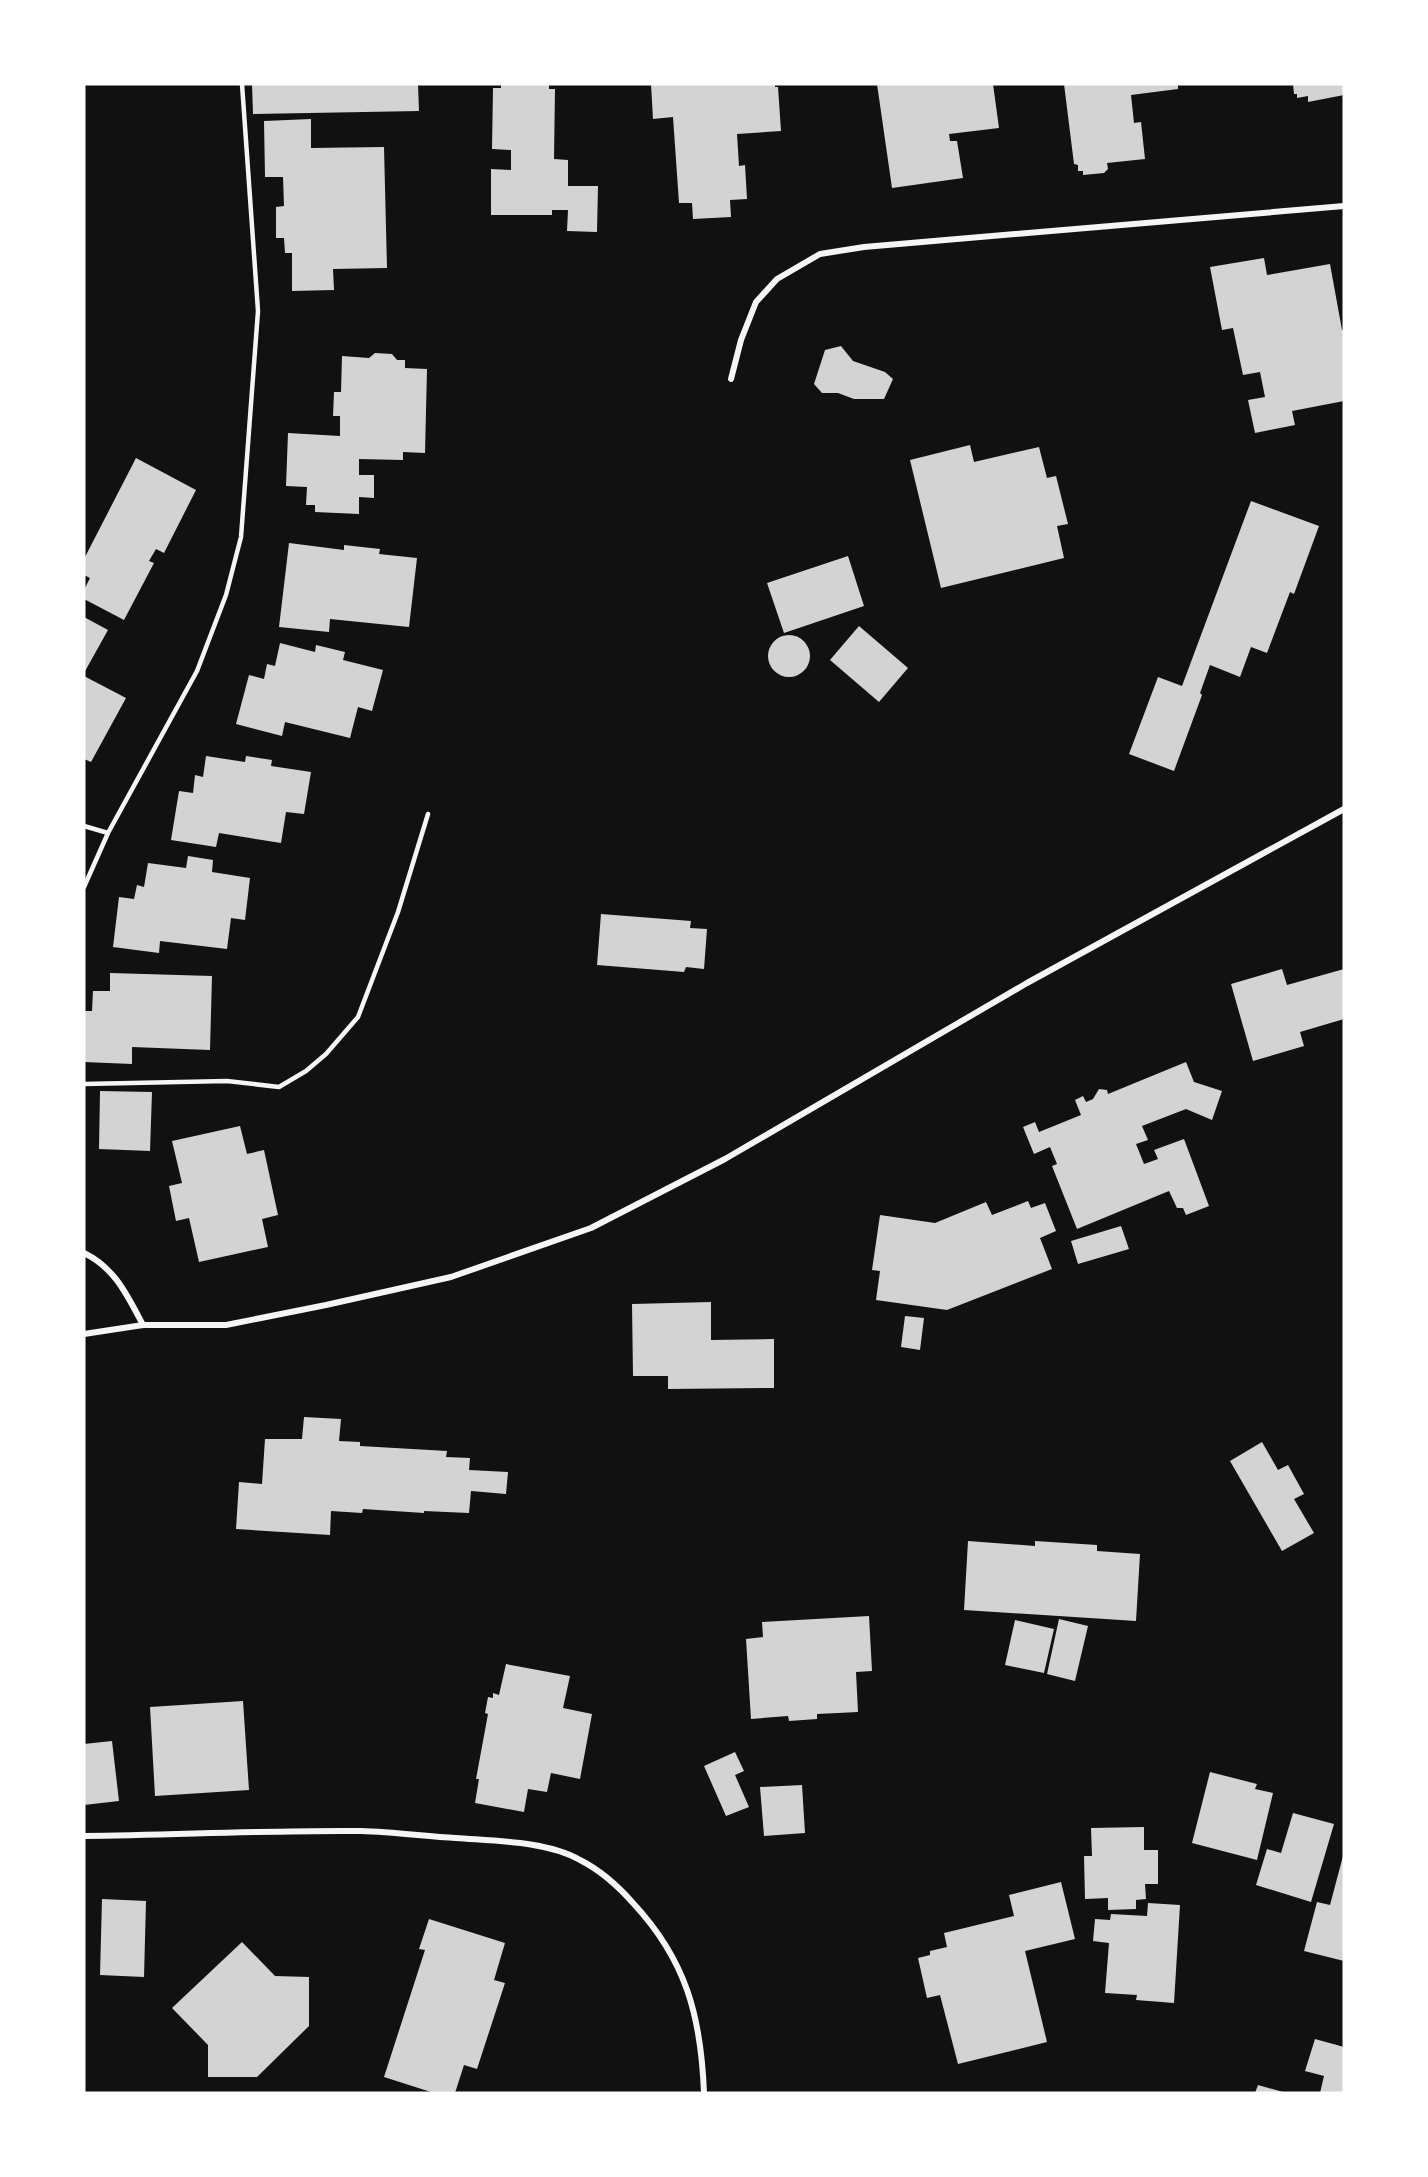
<svg xmlns="http://www.w3.org/2000/svg" width="1428" height="2177" font-family="'Golos Text',sans-serif">
  <style>
    .building { fill: #d3d3d3 }
    .lines { fill: none; stroke-linecap: round; stroke-linejoin: round }
    .service { stroke: #f5f5f5; stroke-width: 4.5 }
    .minor { stroke: #f5f5f5; stroke-width: 6 }
  </style>
  <rect width="100%" height="100%" fill="#111"/>
  <!-- building -->
  <path class="building" d="M252 84H418L419 111 253 114Z
    M501 84H549V89H555L554 159 568 160V186H598L597 232 567 231 568 210H552V215H491V169L511 170V150L492 149 493 88H501Z
    M651 84H775V87H778L781 131 737 134 739 166 745 165 747 199 730 200 731 217 693 219 692 203H679L673 117 653 119Z
    M877 84H993L999 128 949 134 950 141H957L963 178 892 188Z
    M1064 84H1178V89L1131 95 1134 123 1141 122 1145 159 1107 163 1108 169 1104 173 1083 175V171H1078V165L1074 164Z
    M1293 84H1344V95L1308 102V96L1297 98V94H1294Z
    M311 119V148L384 147 387 268 333 269 334 290 292 291V253H285L284 238H276V207L284 206 283 177H265L264 121Z
    M1264 258 1267 275 1330 264 1342 330H1344V401L1292 411 1295 425 1255 433 1248 400 1265 397 1260 372 1243 375 1233 328 1222 330 1210 267Z
    M841 346 853 361 885 372 893 379 884 399H854L838 393H822L814 384 825 350Z
    M375 353 392 354 397 360H405V368L427 369 425 453 403 452V460L359 459V475H374V498L359 497V514L315 512V505H306L307 487 286 486 288 433 340 436V416H333L334 392H341L342 356 369 358Z
    M970 445 974 462 1039 447 1047 478 1056 476 1068 524 1057 526 1064 558 941 588 910 460Z
    M136 458 196 490 164 553 156 549 149 561 154 563 124 620 84 599V590L90 578 84 575V559Z
    M1251 501 1319 526 1294 594 1290 592 1267 653 1251 647 1240 677 1210 665 1200 693 1202 695 1174 771 1129 754 1158 677 1182 686Z
    M289 543 344 550V545L380 549 379 554 417 558 409 627 330 619 329 632 279 627Z
    M848 556 864 606 784 633 767 583Z
    M84 617 108 630 84 673Z
    M859 626 908 668 879 702 830 660Z
    M768 656a21 21 0 1 1 42 0a21 21 0 1 1-42 0Z
    M280 643 315 652 316 645 345 652 343 660 383 670 372 711 358 707 350 738 285 722 282 736 236 724 249 675 264 679 267 664 275 666Z
    M84 676 126 698 91 762 84 759Z
    M206 756 245 762 246 756 272 760 271 766 311 772 304 814 286 812 281 843 219 833 216 847 171 840 179 791 193 793 195 775 203 777Z
    M188 856 213 860 212 872 250 878 245 920 231 918 227 949 160 941 159 953 113 947 119 897 134 899 137 885 144 887 148 863 186 868Z
    M601 914 691 921 690 928 707 929 704 969 686 967 684 972 597 965Z
    M1282 969 1287 985 1344 969V1019L1300 1032 1304 1046 1253 1061 1231 984Z
    M110 973 212 976 210 1050 132 1047V1064L84 1062V1011H92L93 991H110Z
    M1186 1062 1194 1082 1222 1091 1212 1120 1186 1109 1142 1126 1148 1140 1136 1144 1144 1164 1158 1159 1154 1150 1184 1139 1209 1206 1186 1215 1183 1208H1177L1169 1191 1077 1229 1052 1166 1057 1164 1050 1147 1034 1154 1023 1127 1035 1122 1039 1132 1081 1115 1075 1100 1083 1096 1086 1102 1093 1099 1099 1089 1107 1090 1108 1094Z
    M100 1091 152 1092 150 1151 99 1149Z
    M240 1126 247 1154 264 1150 278 1215 262 1219 268 1247 199 1262 189 1218 176 1221 169 1186 182 1183 172 1141Z
    M1028 1201 1031 1208 1045 1203 1056 1231 1040 1238 1052 1269 947 1310 876 1300 880 1271 872 1270 880 1215 935 1223 986 1202 992 1215Z
    M1121 1226 1129 1249 1078 1264 1071 1241Z
    M711 1302V1340L774 1339V1388L668 1389V1376H633L632 1304Z
    M905 1316 924 1318 920 1350 901 1347Z
    M304 1417 341 1419 339 1441 360 1442V1446L447 1451 446 1457 470 1458 469 1470 508 1472 506 1494 471 1491 469 1513 424 1511V1513L363 1509 362 1513 331 1511 330 1535 236 1529 239 1482 262 1484 265 1439H302Z
    M1262 1442 1278 1470 1288 1465 1304 1494 1294 1499 1314 1533 1282 1551 1230 1461Z
    M968 1541 1035 1546V1541L1097 1545V1551L1140 1554 1136 1621 964 1610Z
    M869 1616 872 1671 856 1672 858 1712 817 1714V1719L789 1721 788 1716 751 1719 746 1639 763 1637 762 1622Z
    M1059 1619 1088 1626 1075 1681 1047 1674Z
    M1015 1620 1054 1629 1044 1673 1005 1665Z
    M506 1664 570 1676 563 1708 592 1714 580 1779 551 1773 547 1792 528 1789 524 1812 475 1803 479 1779H476L488 1714 485 1713 488 1697 493 1698V1693L499 1695Z
    M243 1701 249 1790 155 1796 150 1707Z
    M112 1741 119 1801 84 1805V1744Z
    M735 1752 744 1771 735 1775 749 1807 726 1816 704 1766Z
    M1210 1772 1257 1784 1255 1789 1273 1793 1257 1860 1192 1843Z
    M802 1785 805 1833 764 1836 760 1787Z
    M1293 1813 1334 1824 1311 1902 1256 1885 1267 1849 1281 1853Z
    M1144 1827V1850H1158V1884H1145L1146 1899 1136 1900V1909L1108 1910V1898L1085 1899 1084 1856H1092L1091 1828Z
    M1343 1856H1344V1961L1304 1951 1317 1902 1330 1905Z
    M1061 1882 1075 1939 1025 1951 1047 2042 958 2064 940 1995 927 1998 918 1958 930 1955V1951L947 1947 944 1933 1014 1916 1009 1895Z
    M102 1899 146 1901 144 1977 100 1975Z
    M1148 1903 1180 1905 1174 2003 1136 2000 1137 1995 1105 1993 1109 1943 1093 1941 1095 1919 1110 1920 1111 1914 1147 1916Z
    M429 1919 505 1943 494 1980 505 1983 477 2069 464 2065 455 2093H434L384 2077 425 1950 419 1949Z
    M242 1942 275 1976 309 1977V2026L257 2077H208V2045L172 2008Z
    M1315 2039 1344 2047V2093H1320L1324 2076 1305 2071Z
    M1258 2085 1283 2092V2093H1255Z"/>
  <g class="lines">
    <!-- service -->
    <path class="service" d="M84 826 108 833
      M84 887 108 833 197 671 226 595 241 537 258 311 242 84
      M84 1084 227 1081 279 1087 306 1071 326 1054 358 1017 398 912 428 814"/>
    <!-- minor -->
    <path class="minor" d="M731 379 741 340 756 302 777 279 820 254 864 247 1344 206
      M84 1253C115 1268 127 1295 143 1325
      M84 1334 143 1325H226L326 1305 451 1277 591 1228 725 1159 1027 983 1344 809
      M84 1836C176 1835 269 1830 361 1831 393 1832 424 1836 456 1838 494 1841 547 1841 580 1860 600 1870 618 1886 633 1903 686 1960 701 2016 704 2093"/>
  </g>
  <!-- border -->
  <rect width="1428" height="2177" fill="none" stroke="#ffffff" stroke-width="171"/>
</svg>
